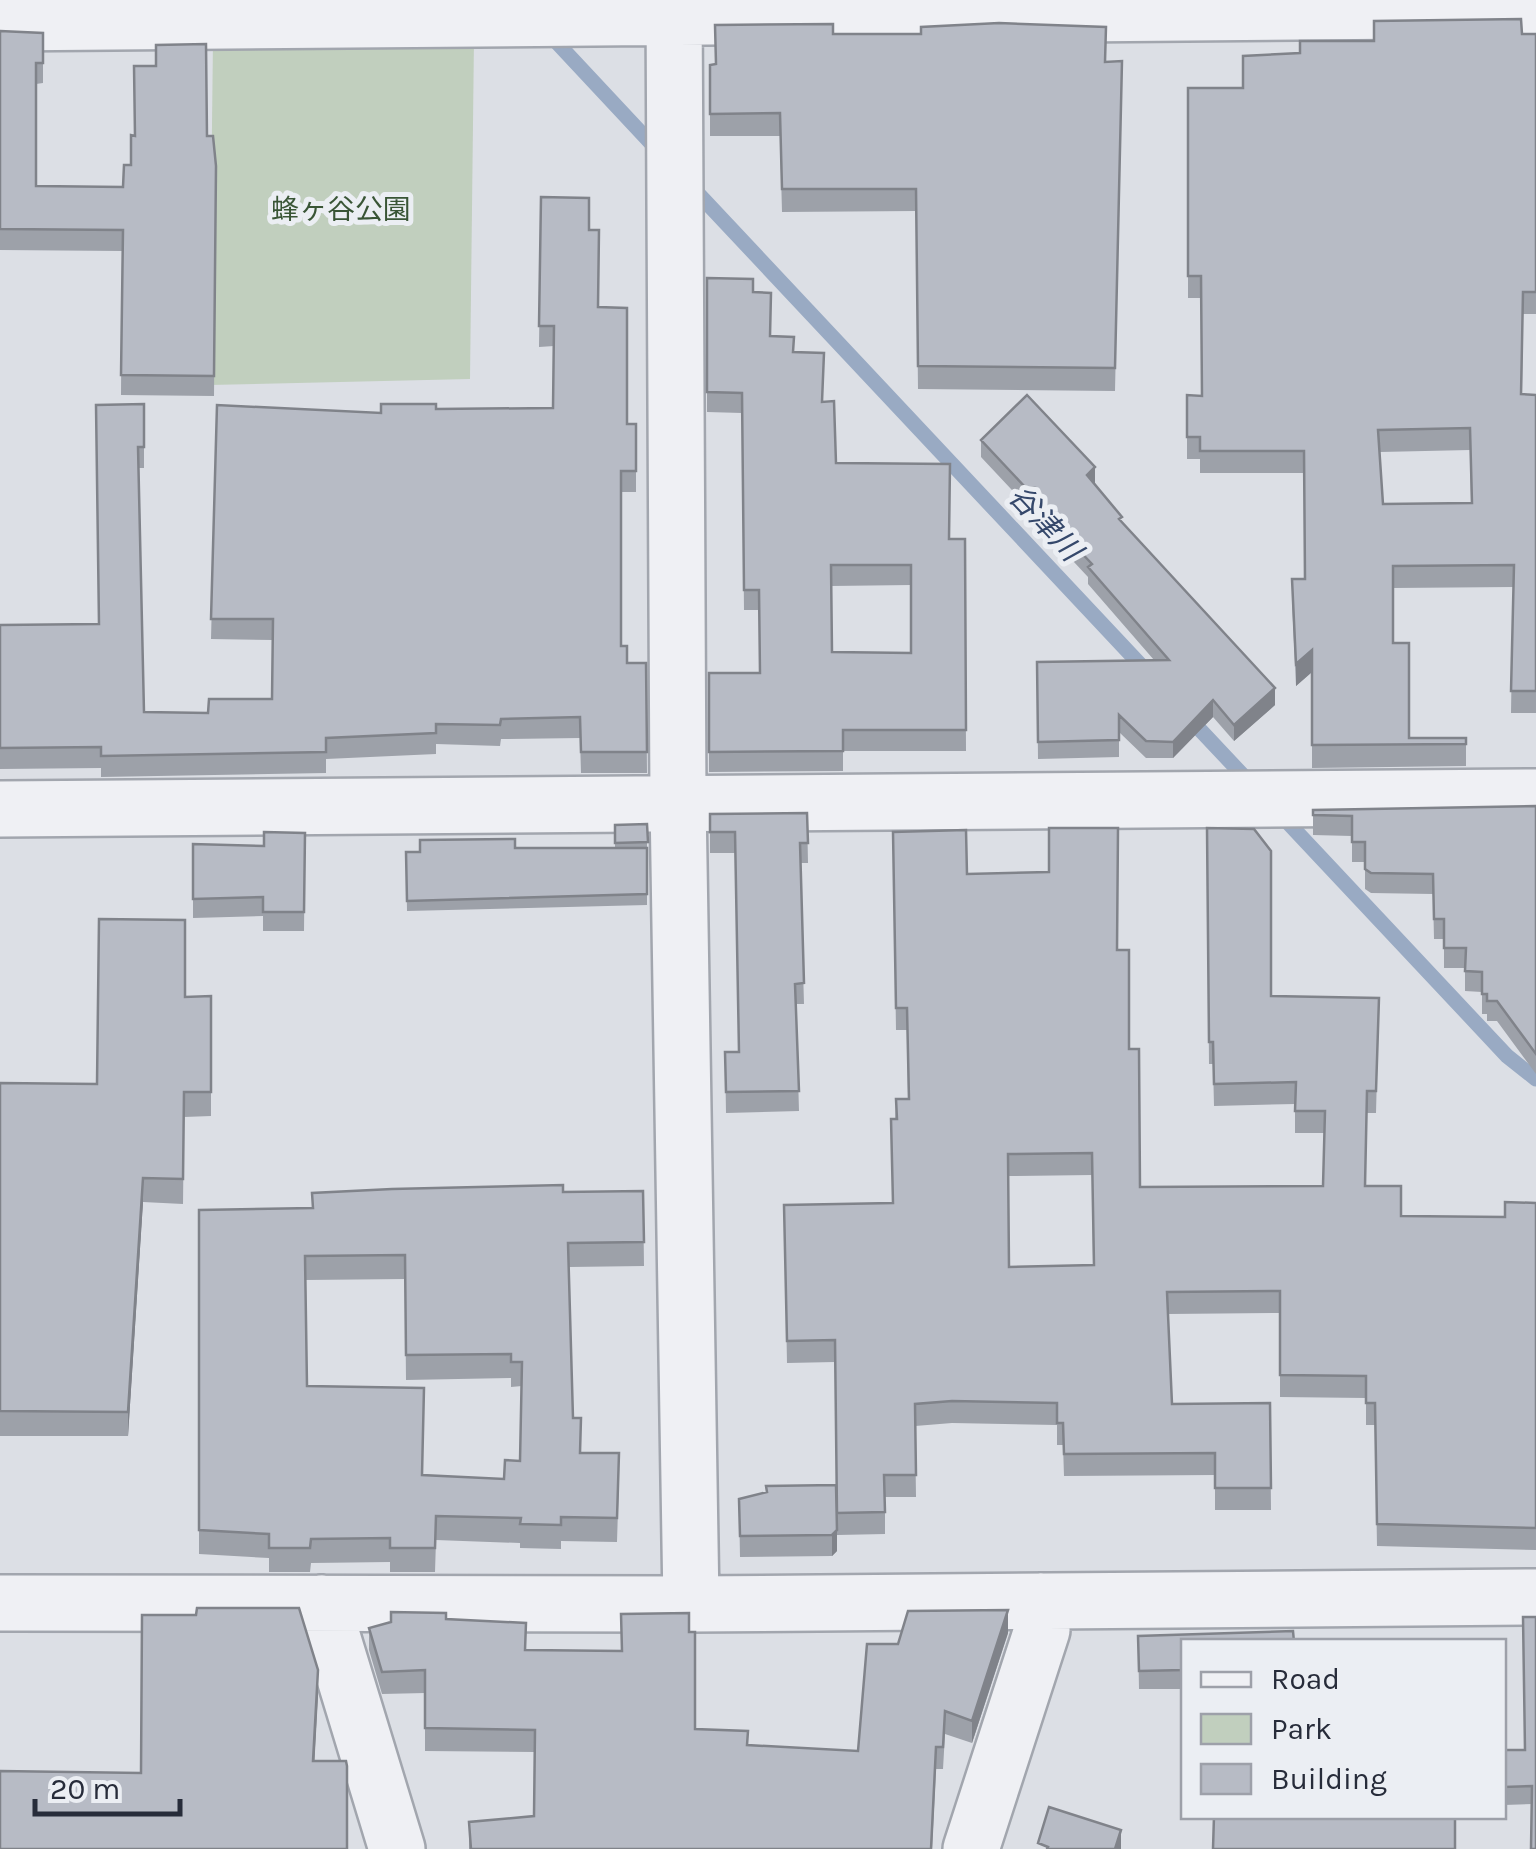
<svg xmlns="http://www.w3.org/2000/svg" width="1536" height="1849" font-family="Karla,'Noto Sans JP',sans-serif">
  <style>
    .green { fill: #c1cfbe }
    .lines { fill: none; stroke-linecap: round; stroke-linejoin: round }
    .stream { stroke: #99aac3; stroke-width: 15 }
    .minor-casing { stroke: #a2a6ae; stroke-width: 60 }
    .minor { stroke: #eff0f4; stroke-width: 55 }
    .wall { fill: #9da1a9; fill-rule: evenodd }
    .shaded-wall { fill: #80838a }
    .building { fill: #b7bbc5; stroke: #80838a; stroke-width: 2.5; fill-rule: evenodd }
    .labels { text-anchor: middle; stroke-width: 10; stroke-linejoin: round; paint-order: stroke }
    .park-label { font-size: 28px; fill: #395536; stroke: #ebeef3 }
    .water-label { font-size: 30px; font-style: italic; fill: #35486b; stroke: #ebeef3 }
  </style>
  <rect width="100%" height="100%" fill="#dcdfe5"/>
  <!-- green -->
  <path class="green" d="M474 38 470 379 209 385 213 39Z"/>
  <g class="lines">
    <!-- stream -->
    <path class="stream" d="M547 32 661 154
      M690 185 1150 675
      M1189 718 1252 785
      M1278 812 1507 1056 1536 1079"/>
    <defs>
      <path id="minor" d="M674 0 678 801 691 1604
        M0 23 1536 10
        M0 809 1536 797
        M0 1603 691 1604 1536 1597
        M322 1603 397 1849
        M971 1849 1042 1630 1041 1601"/>
    </defs>
    <!-- minor casing -->
    <use href="#minor" class="minor-casing"/>
    <!-- minor -->
    <use href="#minor" class="minor"/>
  </g>
  <!-- wall -->
  <path class="wall" d="M0 31 43 33V83L36 84V186L123 187 131 165 207 136 216 166 214 396 121 395 122 251 0 250Z
    M833 34 1105 62 1122 61 1115 391 918 389 916 211 782 212 780 136H710V65Z
    M1522 34H1536V314H1523L1522 394 1536 395V713H1511L1513 587 1393 588V643L1409 738H1466V766L1312 768V672L1296 686 1292 601V579H1305L1304 473H1200V459H1187V395L1202 396 1201 298H1188V88H1243L1300 53 1374 41ZM1470 450 1471 503 1383 504 1380 452Z
    M541 197 589 230 598 307 627 424H636V492H621V646L627 663H646L647 773H581L580 738 501 739 500 746 436 744V754L326 759V773L101 777V768L0 769V625L99 624 144 404V468H139L144 712 208 713 272 699 273 640 211 639 217 405 381 413 436 409 553 408 554 346 539 347Z
    M707 278 753 292 770 336 794 352 823 402 836 463 949 539H965L966 751H843V771L709 772V673H760L759 610H744L742 413 707 412ZM911 585V653L832 652 831 586Z
    M981 440 1095 484 1122 522 1275 705 1234 741 1213 717 1173 758H1146L1119 732V757L1038 759 1037 662 1154 660 1088 584V577L1073 561V555L1035 514V505H1026L981 457Z
    M1536 806V1074L1497 1021H1487V1014H1482V992L1465 991V968H1444V939H1434L1433 894 1371 893 1365 889V862H1352V836L1313 835V810Z
    M807 813 808 863H800L804 1004H796L799 1111 726 1113 725 1052H739L735 853H710V814Z
    M647 824V905L407 911 406 852 515 848H615V825Z
    M1207 828 1271 996 1379 998 1376 1113H1367L1365 1186 1401 1216 1505 1217 1536 1203V1550L1377 1546 1375 1425H1366V1398L1280 1397V1313L1168 1314 1172 1404 1270 1403 1271 1510H1215V1475L1064 1476 1063 1445H1057V1425L952 1423 915 1426 916 1497H885V1534L837 1535 835 1362 787 1363 784 1205 892 1203 896 1099H908L907 1030H896L893 832 967 874 1117 950 1129 1049 1140 1187 1323 1186 1324 1133H1295V1104L1214 1106 1213 1064H1209ZM1092 1175 1093 1265 1009 1267 1008 1176Z
    M305 833 304 931H263V916L193 918V844L264 846Z
    M211 996V1116L184 1117 183 1204 143 1202 128 1436H0V1083L97 1084 185 997Z
    M643 1191 644 1266 569 1267 573 1418 581 1453 619 1477 617 1542 561 1541V1549L520 1548V1543L436 1540 435 1572H390V1562L311 1563 310 1572H269V1558L199 1554V1210L313 1208 563 1192ZM405 1279 406 1380 511 1378V1387L522 1386 520 1461 504 1479 422 1475 307 1386 306 1280Z
    M836 1485 837 1551 832 1556 740 1557 739 1499Z
    M1536 1617 1532 1804 1504 1805V1750H1525Z
    M446 1619 526 1650 695 1729 748 1745 858 1751 898 1644 1008 1633 972 1743 945 1734 943 1769H936L932 1849H469V1822L534 1816 535 1752 425 1751V1693L382 1694 369 1650V1628Z
    M1138 1636 1184 1642V1689H1139Z"/>
  <!-- shaded-wall -->
  <path class="shaded-wall" d="M1095 467V484L1087 475Z
    M1312 650V672L1296 686V664Z
    M1275 688V705L1234 741V725Z
    M1213 700V717L1173 758V742Z
    M143 1178V1202L128 1436V1412Z
    M837 1530V1551L832 1556V1535Z
    M1008 1610V1633L972 1743V1721Z
    M318 1670V1697L313 1788V1761Z
    M1121 1830V1849H1115Z"/>
  <!-- building -->
  <path class="building" d="M1521 19 1522 34H1536V292H1523L1521 394 1536 395V691H1511L1514 565 1393 566V643H1409V738H1466V744L1312 745V650L1296 664 1292 579H1305L1304 451H1200V437H1187V395L1202 396 1201 276H1188V88H1243V56L1300 53V41H1374V21ZM1470 428 1472 503 1383 504 1378 430Z
    M999 23 1106 27 1105 62 1122 61 1115 368 918 366 916 189H782L780 113 710 114V65L716 64 715 25 833 24V34H921V27Z
    M0 31 43 33V63H36V186L123 187 124 165H131V135L135 136 134 66H156V45L206 44 207 136H213L216 166 214 376 121 375 123 230 0 229Z
    M541 197 589 198V230H599L598 307 627 308V424H636V471H621V646H627V663H646L647 752H581L580 717 501 719 500 725 436 724V733L326 738V752L101 756V747L0 748V625L99 624 96 405 144 404V447H138L144 712 208 713 209 699H272L273 619H211L217 405 381 413V404H436V409L553 408 554 326H539Z
    M707 278 753 279V292L771 293 770 336 794 337 793 352 824 353 822 402 834 401 836 463 950 464 949 539H965L966 730H843V751L709 752V673H760L759 590H744L742 393 707 392ZM831 565H911V653L832 652Z
    M1027 395 1095 467 1087 475 1122 517 1119 519 1275 688 1234 725 1213 700 1173 742 1146 741 1119 715V740L1038 742 1037 662 1169 660 1088 567 1092 564 1073 544H1078L1035 497V488H1026L981 440Z
    M1536 806V1054L1497 1001H1487V994H1482V972L1465 971 1466 948H1444V919H1434L1433 874 1371 873 1365 869V842H1352V816L1313 815V810Z
    M807 813 808 843H800L804 983 795 984 799 1091 726 1092 725 1052H739L735 832H710V814Z
    M647 824 648 842 615 843V825Z
    M1049 828H1118L1117 950H1129V1049H1139L1140 1187 1323 1186 1325 1111H1295L1296 1082 1214 1084 1213 1042H1209L1207 828 1254 829 1271 851V996L1379 998 1376 1091H1367L1365 1186H1401V1216L1505 1217V1202L1536 1203V1528L1377 1524 1375 1403H1366V1376L1280 1375V1291L1167 1292 1172 1404 1270 1403 1271 1488H1215V1453L1064 1454 1063 1423H1057V1403L952 1401 915 1404 916 1475H884L885 1512 837 1513 835 1340 787 1341 784 1205 893 1203 891 1119H897L896 1099H909L907 1008H896L893 832 966 830 967 874 1049 872ZM1092 1153 1094 1265 1009 1267 1008 1154Z
    M264 832 305 833 304 912H263V897L193 899V844L264 846Z
    M515 839V848H647V894L407 901 406 852H420V840Z
    M99 919 185 920V997L211 996V1092H184L183 1179 143 1178 128 1412 0 1411V1083L97 1084Z
    M563 1185V1192L643 1191 644 1242 568 1243 573 1418H581L580 1453H619L617 1518 561 1517V1525L520 1524 521 1518 436 1516 435 1548H390V1538L311 1539 310 1548H269V1534L199 1530V1210L313 1208 312 1193 392 1189ZM405 1255 406 1355 511 1354V1362H522L520 1461 505 1460 504 1479 422 1475 424 1388 307 1386 305 1256Z
    M836 1485 837 1530 832 1535 740 1536 739 1499 767 1492 766 1486Z
    M197 1608H299L318 1670 313 1761H346L347 1766V1849H0V1771L141 1773 142 1615H196Z
    M1008 1610 972 1721 945 1711 943 1747H936L931 1849H471L469 1822 534 1816 535 1730 425 1728V1670L382 1672 369 1628 391 1622V1612L446 1613V1619L526 1623 525 1650 622 1651 621 1614 689 1613V1632H695V1729L748 1731 747 1745 858 1751 867 1644H898L908 1611Z
    M1523 1617H1536V1849H1531L1532 1786 1504 1787V1750H1525Z
    M1293 1631 1294 1642H1184V1670L1139 1671 1138 1636Z
    M1049 1807 1121 1830 1115 1849H1047L1048 1847 1038 1843Z
    M1214 1816H1455V1849H1213Z"/>
  <g class="labels">
    <!-- park labels -->
    <g class="park-label">
      <text x="341" y="219">蜂ヶ谷公園</text>
    </g>
    <!-- water labels -->
    <g class="water-label">
      <text transform="translate(1045 523) rotate(47)" y="10">谷津川</text>
    </g>
  </g>
  <!-- legend -->
  <rect x="1181" y="1639" width="325" height="180" fill="#ebeef3" stroke="#9da0a9" stroke-width="2.5"/>
  <rect x="1201" y="1672" width="50" height="15" fill="#eff0f4" stroke="#9da0a9" stroke-width="2.5"/>
  <text x="1271" y="1689" font-size="30" fill="#272c3a">Road</text>
  <rect x="1201" y="1714" width="50" height="30" fill="#c1cfbe" stroke="#9da0a9" stroke-width="2.5"/>
  <text x="1271" y="1739" font-size="30" fill="#272c3a">Park</text>
  <rect x="1201" y="1764" width="50" height="30" fill="#b7bbc5" stroke="#9da0a9" stroke-width="2.5"/>
  <text x="1271" y="1789" font-size="30" fill="#272c3a">Building</text>
  <!-- scale -->
  <path d="M35 1799v15h145v-15" fill="none" stroke="#272c3a" stroke-width="5"/>
  <text x="50" y="1799" font-size="30" fill="#272c3a" stroke="#ebeef3" stroke-width="8" paint-order="stroke">20 m</text>
</svg>
